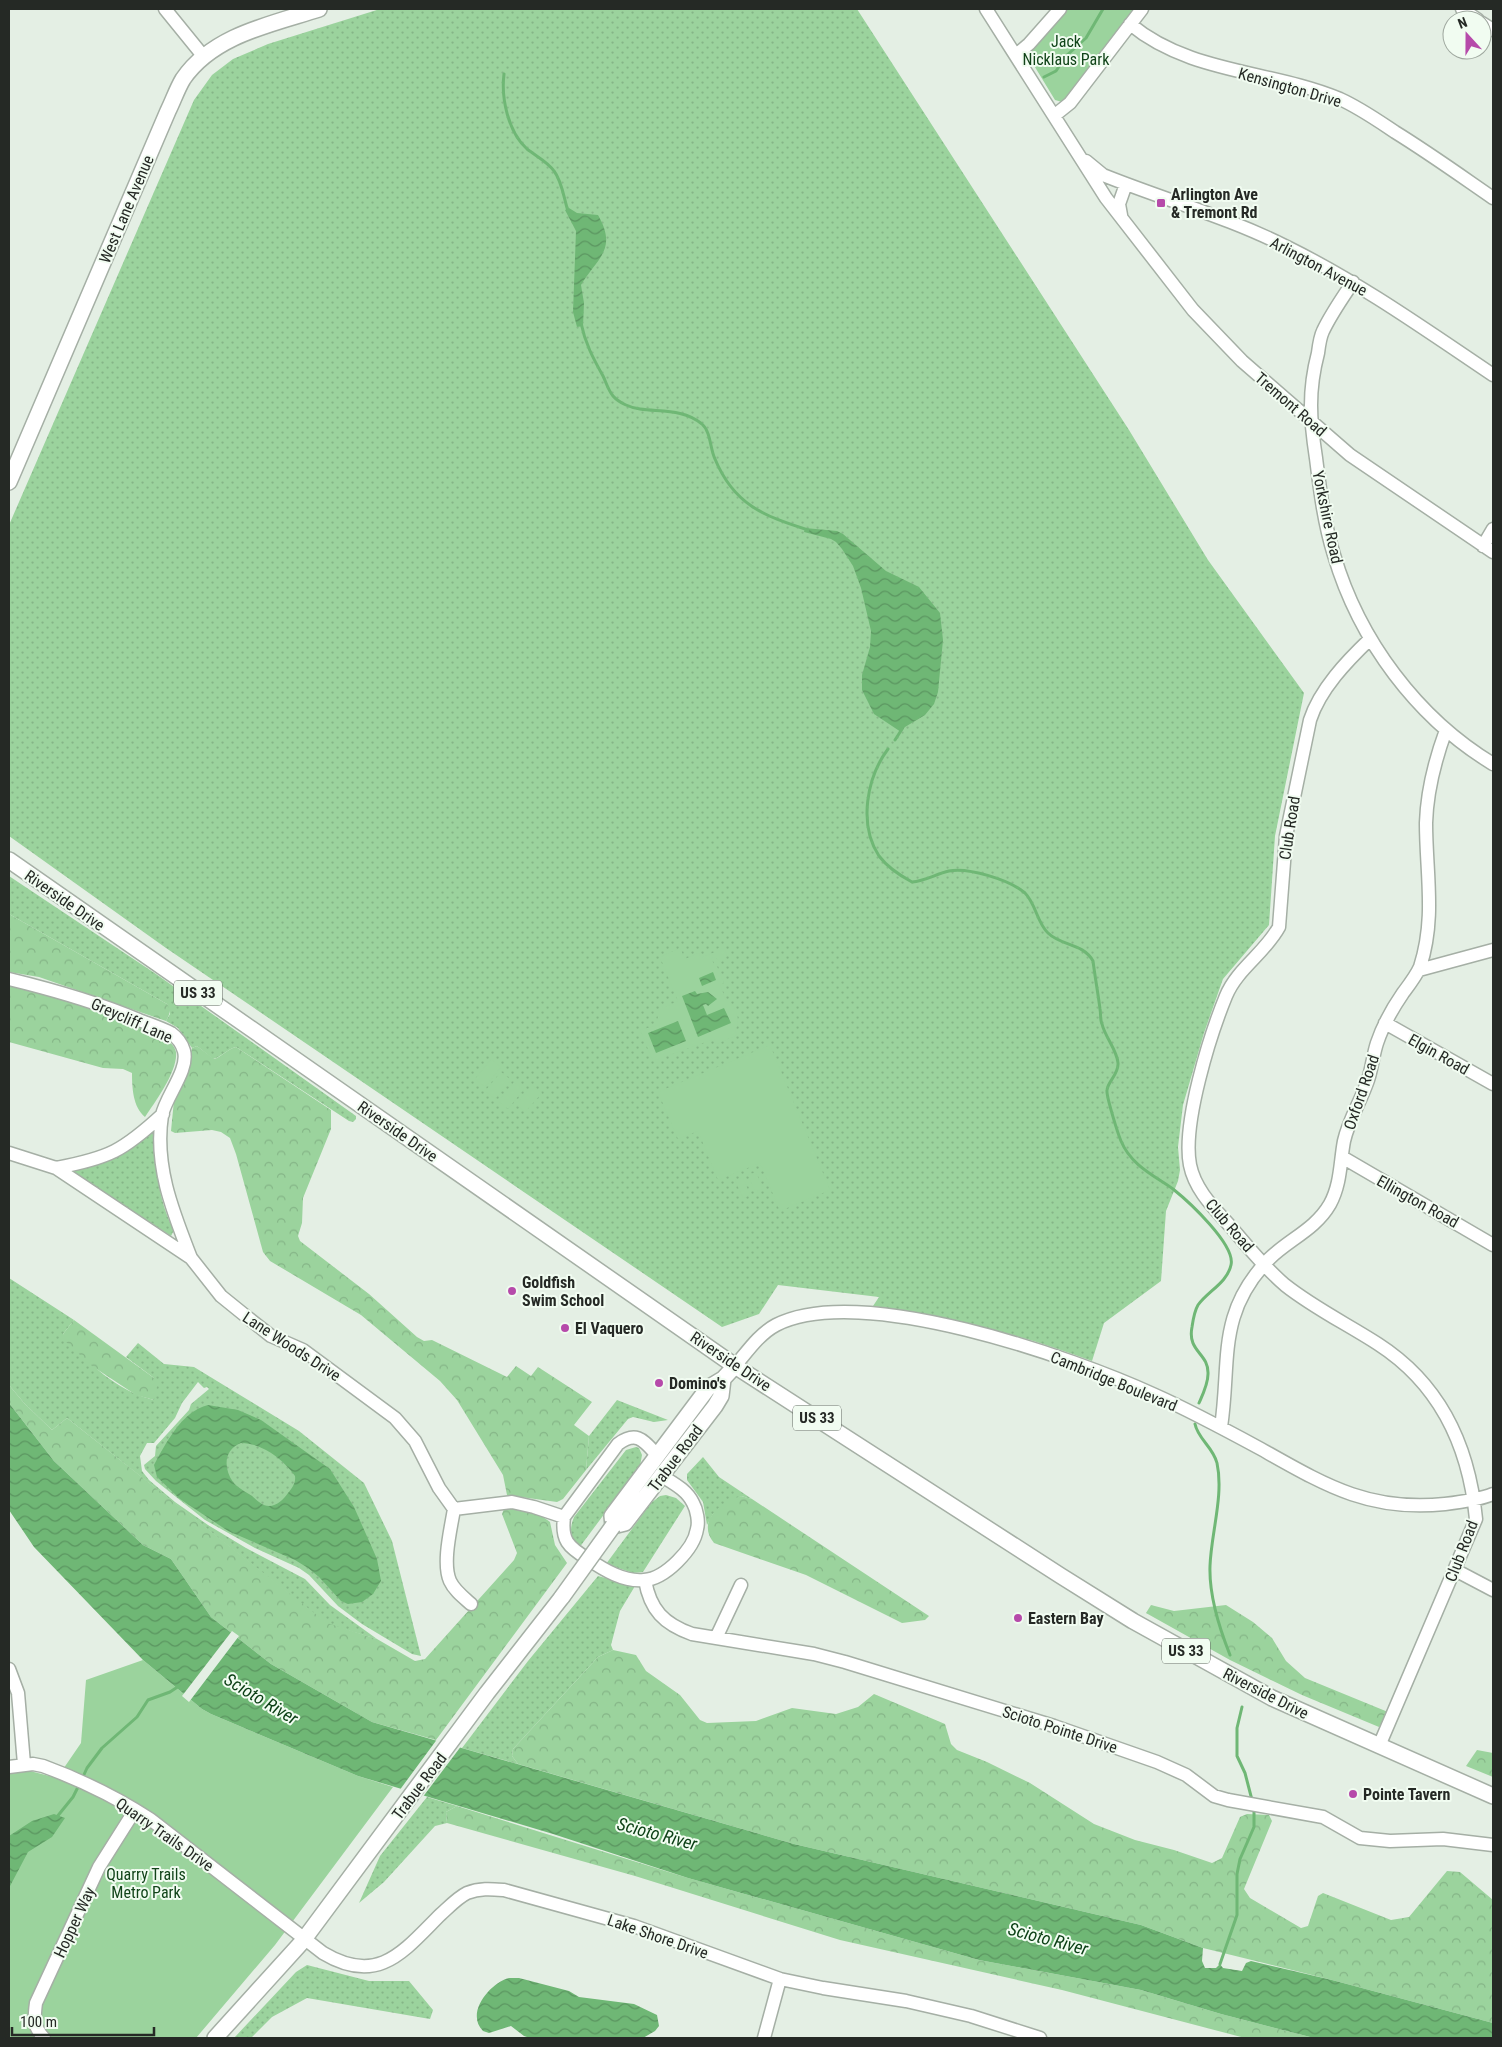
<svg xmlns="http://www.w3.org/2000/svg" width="1502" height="2047" font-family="'Roboto Condensed',sans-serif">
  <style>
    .grass { fill: url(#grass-dots) }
    .forest { fill: url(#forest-crowns) }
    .park { fill: #9bd39d }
    .water { fill: url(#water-waves); fill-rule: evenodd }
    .pier { fill: #e4efe4 }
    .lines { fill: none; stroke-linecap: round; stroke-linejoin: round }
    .stream { stroke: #6fb775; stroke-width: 3 }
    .minor-casing { stroke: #a5afa5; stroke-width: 15 }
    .major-casing { stroke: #a5afa5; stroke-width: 18 }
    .minor { stroke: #fff; stroke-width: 12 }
    .major { stroke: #fff; stroke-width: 15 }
    .major-bridge-casing { stroke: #a5afa5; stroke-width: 18; stroke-linecap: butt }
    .major-bridge { stroke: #fff; stroke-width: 15 }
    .poi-dot { fill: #b64aaa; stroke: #f1fcf1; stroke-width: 2 }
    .labels { text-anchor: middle; stroke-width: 4; stroke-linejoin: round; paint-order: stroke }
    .shield { fill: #f1fcf1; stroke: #626862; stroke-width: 1 }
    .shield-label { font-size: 15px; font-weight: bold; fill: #252925 }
    .park-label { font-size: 16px; fill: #114419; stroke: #f1fcf1 }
    .street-label { font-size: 16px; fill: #252925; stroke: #f1fcf1 }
    .poi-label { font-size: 16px; font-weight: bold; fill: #252925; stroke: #f1fcf1; text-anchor: start }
    .water-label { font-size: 18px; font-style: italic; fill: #093e13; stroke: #f1fcf1 }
  </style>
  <defs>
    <pattern id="grass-dots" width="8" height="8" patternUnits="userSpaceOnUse" patternTransform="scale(1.25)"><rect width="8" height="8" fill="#9bd39d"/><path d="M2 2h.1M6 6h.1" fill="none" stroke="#85b587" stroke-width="1.8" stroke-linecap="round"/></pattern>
    <pattern id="forest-crowns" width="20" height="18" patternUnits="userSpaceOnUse" patternTransform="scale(1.25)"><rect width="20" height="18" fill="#9bd39d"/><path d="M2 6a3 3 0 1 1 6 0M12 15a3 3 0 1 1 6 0" fill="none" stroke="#85b587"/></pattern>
    <pattern id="water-waves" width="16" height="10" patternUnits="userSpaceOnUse" patternTransform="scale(1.25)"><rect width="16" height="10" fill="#6fb775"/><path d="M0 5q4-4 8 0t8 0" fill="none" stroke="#5b9560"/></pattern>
  </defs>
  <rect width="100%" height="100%" fill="#e4efe4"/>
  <!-- grass -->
  <path class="grass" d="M380 9H857L1129 430 1208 560 1304 693 1275 836 1269 925 1223 979 1204 1033 1183 1105 1178 1147 1180 1170 1178 1181 1166 1211 1161 1281 1104 1323 1092 1361C1021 1334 948 1317 873 1306L879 1297 778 1285 759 1314 722 1327 166 948 9 836V525L194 100 212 75 233 59 268 44Z
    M9 876 156 974 356 1116V1119L353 1122 349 1121 236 1047C227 1049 222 1057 213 1059L197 1046 192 1048 178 1028 166 1021 170 1014 167 1004 9 914Z
    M152 1131 155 1135C156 1168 158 1200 174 1230L171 1236 71 1171Z
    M9 1278 74 1320 63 1334C89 1363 114 1390 154 1400V1378L126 1357 138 1343 164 1364 194 1367 299 1431 364 1483 392 1541 421 1656 412 1654 362 1624 338 1606 309 1575 299 1568 255 1548 205 1520 156 1481 145 1469 144 1465 155 1456 156 1446 189 1410 191 1404 209 1389 207 1387 204 1388 198 1382 182 1403 175 1418 154 1443H147L140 1456 142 1471 149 1480 175 1502 208 1525 246 1548 305 1579 330 1605 377 1639 327 1624 67 1418 52 1430 24 1403 9 1385Z
    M617 1400 668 1420 654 1422 633 1417 628 1419 586 1470 589 1436Z
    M636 1447 639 1448 642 1455 640 1466 579 1548C570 1537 569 1530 574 1517L626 1450Z
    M703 1457 719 1477 752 1499 741 1496 713 1514 707 1525 703 1502 687 1480V1474Z
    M666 1495 676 1498 685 1506 643 1572 633 1573 606 1564 651 1503 660 1496Z
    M598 1576 635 1586 620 1611 611 1645 613 1650 598 1657 513 1749 512 1756 518 1764 462 1748 528 1661Z
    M427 1797 457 1806 446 1812 447 1823 435 1826 384 1882 359 1903 380 1856Z
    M307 1965 369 1981H409L433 2010 430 2019 307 1998 272 2017 251 2038H234L296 1972Z"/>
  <!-- forest -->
  <path class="forest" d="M9 914 167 1004C171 1010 170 1014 166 1021L39 977 9 972Z
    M9 986C37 993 172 1023 176 1052 178 1071 155 1102 145 1117 133 1107 132 1088 132 1073L123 1069 103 1068 9 1042Z
    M197 1046 214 1059C222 1057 227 1049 236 1047L331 1110V1129L303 1198 302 1223 298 1236 300 1241 369 1294 417 1337 424 1341 432 1340 507 1377 516 1366 531 1376 538 1367 592 1402 574 1425 589 1436 586 1470 563 1499 557 1502 507 1495 503 1475 457 1400 440 1381 361 1315 270 1261 263 1252 236 1154 230 1138 221 1132 212 1130 175 1133 171 1131 174 1100 188 1064 192 1048Z
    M74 1320 154 1378 157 1386 154 1400 136 1395 92 1366 65 1341 63 1334Z
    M9 1385 24 1403 52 1430 67 1418 327 1623 377 1639 415 1661 425 1659 514 1560 517 1553 502 1514 504 1509C525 1509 533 1509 550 1522L555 1545 567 1563 436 1740 372 1722 271 1664 211 1617 171 1559 143 1545 54 1461 9 1403Z
    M741 1496 752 1499 929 1616 925 1620 902 1623 806 1575 714 1543C696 1521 721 1502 741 1496Z
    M1151 1605 1174 1611 1226 1605 1253 1622 1272 1638 1286 1661 1305 1678 1388 1712 1379 1727 1302 1695 1230 1660 1146 1613Z
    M613 1650 636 1655 646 1671 680 1695 700 1720 707 1723 756 1721 792 1708 836 1714 858 1707 874 1694 945 1724 951 1744 957 1750 987 1762 1030 1783 1094 1824 1135 1840 1174 1850 1212 1863 1222 1858 1240 1817 1247 1814 1269 1815 1272 1821 1244 1889 1250 1898 1301 1928 1308 1926 1318 1896 1323 1893 1391 1920 1409 1917 1447 1871 1460 1872 1493 1900V2023L1332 1980 1203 1948 1141 1925 794 1844 518 1764 512 1756 513 1749 598 1657Z
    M1477 1750 1493 1753V1777L1466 1766Z
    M457 1806 688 1878 979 1960 1141 1990 1221 2014 1314 2038H1245L1062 1990 840 1940 635 1876 447 1823 446 1812Z"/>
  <!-- park -->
  <path class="park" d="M1063 9H1136L1069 95 1062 102 1055 100 1027 54 1029 48Z
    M680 948 685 959 699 953 701 958 715 952V950L719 948 725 950 727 955 725 960 720 962 715 957 711 958 714 964H716L724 983 720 985 726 1000C733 1004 743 1019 735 1030L737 1035 716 1044 714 1039 653 1061 640 1030 655 1026 658 1017 656 1011 678 1001 660 957Z
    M770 1045 830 1190 780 1211 760 1163 718 1180 698 1131 678 1139 658 1092Z
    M491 1059 501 1067 485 1087 475 1079Z
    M501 1072 511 1080 495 1099 485 1091Z
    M514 1082 524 1089 508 1109 498 1101Z
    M532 1085 542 1093 525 1112 516 1104Z
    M756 1172 763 1189 755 1192 748 1175Z
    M743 1177 750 1195 743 1198 735 1180Z
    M143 1660 202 1709 211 1714 358 1776 393 1787 275 1945 196 2038H9V1774L30 1771 57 1778 81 1743 86 1680Z"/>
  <!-- water -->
  <path class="water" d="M569 208 577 213 598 215C618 250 597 258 581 285L584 303 583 326 577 327 573 312 576 231 565 210Z
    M805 528 837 531 843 534 886 571 919 587 940 613 943 640 938 692 934 704 925 715 905 727 901 732 874 714 862 690V675L870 647 871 631 861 588 853 566 842 549 836 542 831 539 804 532Z
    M713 972 716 980 702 986 699 978Z
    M695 991 697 994 708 992 717 999 708 1006 706 1004 703 1005 707 1015 724 1008 731 1023 698 1037 682 996Z
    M678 1021 686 1041 656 1053 648 1033Z
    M9 1403 54 1461 143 1545 171 1559 211 1617 271 1664 372 1722 794 1844 1141 1925 1203 1948 1202 1961 1205 1968H1216L1220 1964 1223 1968 1242 1971 1246 1963 1251 1961 1332 1980 1493 2023V2038H1314L1221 2014 1141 1990 979 1960 688 1878 553 1834 358 1776 211 1714 202 1709 143 1660 34 1547 9 1510Z
    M208 1405 238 1410 261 1420 330 1469 354 1507 377 1559 381 1581 373 1594 362 1602 348 1604 341 1601 319 1577 308 1568 295 1560 228 1531 180 1499 157 1477 154 1465C166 1443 182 1411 208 1405ZM241 1443C262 1443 283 1459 295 1476 296 1483 292 1488 288 1493 284 1499 277 1506 269 1506 262 1506 257 1500 252 1496 246 1492 238 1488 233 1482 223 1468 224 1449 241 1443Z
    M54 1814 65 1818 52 1837 28 1852 9 1888V1836L32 1821Z
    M509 1978H519L569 1991 579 1997 634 2004 657 2015 659 2026 655 2031 643 2038H530L524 2036 511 2026 489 2033 483 2031C465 2013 490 1983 509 1978Z"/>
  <!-- pier -->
  <path class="pier" d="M232 1631 239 1636 189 1702 182 1696Z
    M438 1738 462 1745 422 1798 399 1791Z"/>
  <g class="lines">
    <!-- stream -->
    <path class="stream" d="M504 74C501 98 508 132 527 149 536 156 548 162 554 171 562 181 564 199 568 211
      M1044 77 1056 71 1066 56 1086 38 1103 9
      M581 323C585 343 593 358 603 376 606 382 608 390 613 396 619 403 631 408 640 409 661 412 684 409 702 424 711 432 710 449 715 459 734 505 764 516 808 530
      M895 740 902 729
      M888 749C867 777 858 824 879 856 888 868 899 875 912 882 925 881 936 874 949 871 968 867 1010 880 1025 893 1036 904 1037 923 1048 933 1061 946 1083 943 1093 961 1095 977 1098 993 1100 1009 1101 1014 1100 1020 1102 1024 1105 1037 1117 1050 1118 1063 1119 1074 1108 1081 1107 1090 1106 1096 1118 1134 1121 1141 1131 1165 1153 1175 1173 1189 1188 1201 1236 1245 1231 1265 1227 1283 1208 1291 1198 1305 1195 1310 1193 1320 1192 1327 1187 1352 1209 1353 1208 1374 1208 1384 1203 1394 1199 1403
      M1195 1424C1198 1439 1213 1447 1217 1463 1224 1495 1211 1534 1210 1566 1209 1594 1220 1630 1230 1655
      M1242 1707 1237 1728V1756L1245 1773 1252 1800
      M82 1779 87 1768 102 1748 137 1717 148 1700 170 1692 179 1686
      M56 1818 73 1797 79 1785
      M1220 1964 1237 1915V1874L1240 1859 1254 1827V1809"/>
    <defs>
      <path id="minor" d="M165 9 204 57
        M986 9 1106 198 1193 310 1242 361 1350 455 1493 552
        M1462 9 1478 20
        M1482 23 1493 30
        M1130 24C1190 74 1271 70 1340 99 1360 108 1377 120 1395 132 1429 153 1461 176 1493 198
        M1016 55 1029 44 1060 9
        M1055 115 1070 103 1142 9
        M1086 161 1103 175C1165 200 1228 217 1287 247 1360 283 1426 330 1493 375
        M1121 215 1119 204 1126 184
        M1353 282C1343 297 1331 314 1323 331 1320 337 1319 345 1318 353 1308 391 1310 419 1316 458 1320 490 1324 523 1334 555 1359 640 1417 718 1493 764
        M1483 546 1493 529
        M1370 639C1347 661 1320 689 1310 720L1286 836 1279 927C1265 953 1237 969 1226 996 1210 1035 1182 1124 1190 1165 1195 1190 1214 1208 1231 1227 1248 1247 1265 1268 1285 1285 1314 1308 1347 1324 1378 1344 1440 1384 1469 1446 1476 1519L1379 1746
        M1419 970 1493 950
        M9 979C54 990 97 1002 139 1020 149 1024 161 1028 171 1033 178 1038 182 1044 184 1051 189 1070 166 1096 162 1115 154 1166 173 1212 191 1258
        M1385 1023 1493 1084
        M9 1153 56 1168 191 1258 221 1296 247 1317 271 1336 303 1350 395 1418 415 1441 439 1488 454 1509 512 1502 534 1507 564 1517
        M1342 1157 1493 1245
        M56 1168C109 1158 123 1151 163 1114
        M735 1366C747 1352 759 1334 776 1325 860 1282 1072 1357 1155 1395 1191 1411 1226 1430 1261 1449 1325 1485 1369 1512 1445 1504 1462 1502 1478 1500 1493 1494
        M1221 1427C1231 1361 1216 1314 1269 1259 1289 1239 1315 1230 1330 1204 1341 1184 1340 1162 1344 1141 1349 1119 1361 1101 1368 1080 1372 1068 1373 1055 1377 1043 1383 1025 1392 1009 1403 993 1409 985 1416 976 1420 967 1436 918 1426 873 1426 823 1427 791 1435 760 1446 730
        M657 1455C644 1441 637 1430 618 1444L564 1517C561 1540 568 1547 588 1559 604 1570 624 1582 644 1580 665 1579 694 1549 697 1529 699 1522 697 1510 693 1503 687 1490 673 1483 662 1476
        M454 1509C451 1528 442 1563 450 1581 454 1590 463 1597 471 1604
        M1455 1570 1493 1590
        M645 1580C650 1610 664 1624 692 1634L814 1654 845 1662 1054 1726 1157 1762 1186 1775 1214 1796 1228 1800 1323 1817 1360 1838 1390 1841 1443 1839 1493 1845
        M716 1638 741 1585
        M9 1669 18 1693 24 1764
        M9 1767 33 1764 43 1766C81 1780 116 1797 150 1819L323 1953C378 1986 403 1952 440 1915 448 1908 457 1898 467 1893 480 1888 491 1889 504 1890L634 1926 780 1979 823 1988 906 2001 971 2016 1040 2038
        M44 2038C33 2027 34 2018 36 2003L99 1867 135 1810
        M764 2038 780 1979"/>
      <path id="major" d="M9 482 168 111C173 101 177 89 183 79 213 35 272 24 319 9
        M9 860 735 1366 1061 1576 1133 1621 1272 1698 1493 1796
        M723 1379 721 1396 715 1406 625 1523 613 1526 612 1516 708 1388 723 1379 735 1366
        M215 2038 302 1942 487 1693 562 1597"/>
    </defs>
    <!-- minor casing -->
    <use href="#minor" class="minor-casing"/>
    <!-- major casing -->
    <use href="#major" class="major-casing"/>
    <!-- minor -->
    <use href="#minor" class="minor"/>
    <!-- major -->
    <use href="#major" class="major"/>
    <defs>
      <path id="major-bridge" d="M562 1597 613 1526"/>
    </defs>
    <!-- major-bridge casing -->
    <use href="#major-bridge" class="major-bridge-casing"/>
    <!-- major-bridge -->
    <use href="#major-bridge" class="major-bridge"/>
  </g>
  <!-- markers -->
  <g class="poi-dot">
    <rect x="1156" y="198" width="10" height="10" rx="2.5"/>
    <circle cx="512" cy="1291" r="5"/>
    <circle cx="565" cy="1328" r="5"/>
    <circle cx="659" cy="1383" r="5"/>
    <circle cx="1018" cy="1618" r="5"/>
    <circle cx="1353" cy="1794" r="5"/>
  </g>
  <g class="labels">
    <!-- shield labels -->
    <g class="shield">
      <rect x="174" y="980.5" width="48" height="25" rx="4"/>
      <rect x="793" y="1405.5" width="48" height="25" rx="4"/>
      <rect x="1162" y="1638.5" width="48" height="25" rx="4"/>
    </g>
    <g class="shield-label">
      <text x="198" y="998">US 33</text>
      <text x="817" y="1423">US 33</text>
      <text x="1186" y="1656">US 33</text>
    </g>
    <!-- park labels -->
    <g class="park-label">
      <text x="1066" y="47">Jack<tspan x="1066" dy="18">Nicklaus Park</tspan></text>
      <text x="146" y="1880">Quarry Trails<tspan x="146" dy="18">Metro Park</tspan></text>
    </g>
    <!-- street labels -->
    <g class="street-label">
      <text transform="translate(1290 87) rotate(16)" y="6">Kensington Drive</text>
      <text transform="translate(126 209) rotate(-67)" y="6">West Lane Avenue</text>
      <text transform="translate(1319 266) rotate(28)" y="6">Arlington Avenue</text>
      <text transform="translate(1291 404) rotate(41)" y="6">Tremont Road</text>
      <text transform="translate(1328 517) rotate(78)" y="6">Yorkshire Road</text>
      <text transform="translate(1289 828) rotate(-81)" y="6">Club Road</text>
      <text transform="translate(65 900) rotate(35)" y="6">Riverside Drive</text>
      <text transform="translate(132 1020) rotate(24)" y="6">Greycliff Lane</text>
      <text transform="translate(1439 1054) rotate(29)" y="6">Elgin Road</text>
      <text transform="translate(1361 1092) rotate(-71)" y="6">Oxford Road</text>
      <text transform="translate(398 1131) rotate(35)" y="6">Riverside Drive</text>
      <text transform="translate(1418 1201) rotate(29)" y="6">Ellington Road</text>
      <text transform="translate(1230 1225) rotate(49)" y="6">Club Road</text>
      <text transform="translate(292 1346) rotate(33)" y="6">Lane Woods Drive</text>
      <text transform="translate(731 1361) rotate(34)" y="6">Riverside Drive</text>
      <text transform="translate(1114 1381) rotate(22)" y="6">Cambridge Boulevard</text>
      <text transform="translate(675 1458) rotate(-53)" y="6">Trabue Road</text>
      <text transform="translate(1461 1551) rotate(-69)" y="6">Club Road</text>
      <text transform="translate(1266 1693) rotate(27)" y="6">Riverside Drive</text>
      <text transform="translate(1060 1729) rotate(18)" y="6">Scioto Pointe Drive</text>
      <text transform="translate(419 1786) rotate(-53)" y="6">Trabue Road</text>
      <text transform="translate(165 1834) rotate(35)" y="6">Quarry Trails Drive</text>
      <text transform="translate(74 1922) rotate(-65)" y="6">Hopper Way</text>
      <text transform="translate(658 1936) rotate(19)" y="6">Lake Shore Drive</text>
    </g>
    <!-- poi labels -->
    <g class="poi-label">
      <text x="1171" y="200">Arlington Ave<tspan x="1171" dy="18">&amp; Tremont Rd</tspan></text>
      <text x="522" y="1288">Goldfish<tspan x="522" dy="18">Swim School</tspan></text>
      <text x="575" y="1334">El Vaquero</text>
      <text x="669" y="1389">Domino's</text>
      <text x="1028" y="1624">Eastern Bay</text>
      <text x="1363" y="1800">Pointe Tavern</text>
    </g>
    <!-- water labels -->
    <g class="water-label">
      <text transform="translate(261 1699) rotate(31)" y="6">Scioto River</text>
      <text transform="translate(657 1834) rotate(15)" y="6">Scioto River</text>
      <text transform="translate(1048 1939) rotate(15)" y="6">Scioto River</text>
    </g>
  </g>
  <!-- border -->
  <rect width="1502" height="2047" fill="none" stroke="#252925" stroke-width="20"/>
  <!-- north arrow -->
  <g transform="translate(1467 35) rotate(339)"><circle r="24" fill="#f1fcf1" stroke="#9fa89f"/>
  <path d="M0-4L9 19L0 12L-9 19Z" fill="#b64aaa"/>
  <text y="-8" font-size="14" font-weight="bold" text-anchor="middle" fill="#252925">N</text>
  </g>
  <!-- scale -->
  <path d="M12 2027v8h142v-8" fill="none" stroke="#252925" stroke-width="2.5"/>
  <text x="20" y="2027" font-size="15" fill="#252925" stroke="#f1fcf1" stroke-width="4" paint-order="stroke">100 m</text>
</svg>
